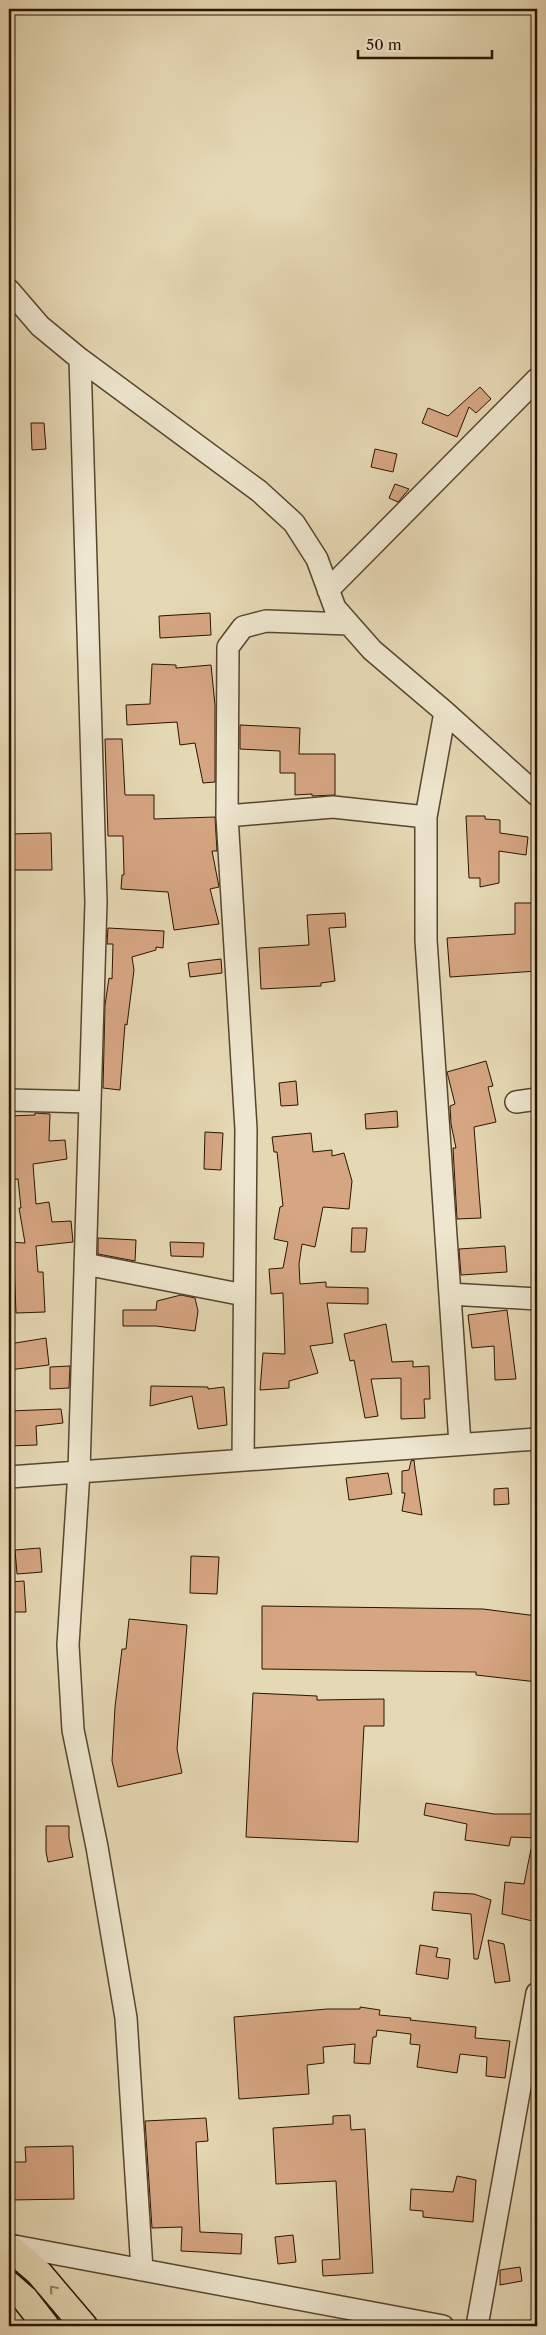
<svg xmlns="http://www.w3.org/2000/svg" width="546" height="2335" font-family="'Libre Caslon Text',serif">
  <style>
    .building { fill: #d6a682; stroke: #291400 }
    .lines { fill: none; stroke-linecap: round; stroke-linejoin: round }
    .minor-casing { stroke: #58452d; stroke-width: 24 }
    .major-casing { stroke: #291400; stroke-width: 29 }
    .minor { stroke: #eee6ce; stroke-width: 21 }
    .major { stroke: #e5d8b4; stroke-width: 26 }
    .oneway { stroke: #908063 }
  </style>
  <rect width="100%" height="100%" fill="#e5d8b4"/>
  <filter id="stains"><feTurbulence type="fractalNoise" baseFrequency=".004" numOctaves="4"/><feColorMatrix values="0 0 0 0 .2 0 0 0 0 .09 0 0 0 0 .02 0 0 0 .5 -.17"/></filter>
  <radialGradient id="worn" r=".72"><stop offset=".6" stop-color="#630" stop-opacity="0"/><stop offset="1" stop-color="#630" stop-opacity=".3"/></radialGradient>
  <!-- building -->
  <path class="building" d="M480 387 491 399 476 413 469 407 457 437 422 423 428 408 448 416Z
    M31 423H44L46 449 32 450Z
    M375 449 397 454 393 472 371 467Z
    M395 484 409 489 398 502 389 498Z
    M210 613 211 635 160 638 159 616Z
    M152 664 176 665V668L211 665 215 705V782L203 783 195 743 180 745 177 722 127 725 126 705 150 704Z
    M240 725 300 728 299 754H335V795L312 796V794L295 795V773H280V751L240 749Z
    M105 739H122L125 795H154V819L215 817 217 851H212L219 887 210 889 219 924 174 930 168 892 121 889 122 875H124L123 836H108Z
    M466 816H485V819L500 820V833L528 837 526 855 499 851V883L480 887V878H469Z
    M51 833 52 870H9V834Z
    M515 903H532V932H537V971L450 977 447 938 515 934Z
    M345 913 346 927 329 928 335 981 321 983V986L261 989 259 948 309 945 307 915Z
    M108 928 164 931 163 948 156 947V950L132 957 134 970 127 1025 125 1024 120 1090 103 1088 105 1005 109 978 112 979 113 944H107Z
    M221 959 222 973 190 977 188 963Z
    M486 1061 493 1086 488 1087 496 1122 474 1127 481 1218 457 1219 453 1148H456L451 1124 450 1106 455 1104 447 1072Z
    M296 1081 298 1105 281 1106 279 1083Z
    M397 1111 398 1127 366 1129 365 1114Z
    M35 1113 50 1114 49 1141 65 1140 67 1159 33 1164 36 1204 49 1202 52 1222 71 1221 73 1242 36 1246 38 1272H43L45 1312 16 1313 14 1263H9V1242L25 1243 19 1208H21L18 1179 9 1180V1116L35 1115Z
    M205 1132 223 1133 221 1170 204 1169Z
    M311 1133 313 1152 332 1150V1156L344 1153 352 1181 349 1209 323 1207 315 1247 302 1244 299 1264 300 1284 326 1282V1287L368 1288V1304L327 1303 333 1343 310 1346 318 1373 289 1381V1388L260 1390 263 1353 285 1354 283 1293 271 1294 269 1269 283 1268 288 1242 274 1239 280 1207 283 1206 277 1152H274L272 1137Z
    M352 1228H367L365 1252H351Z
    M98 1238 136 1240 135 1261 98 1254Z
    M170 1242 204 1243 203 1257 171 1256Z
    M505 1246 507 1272 461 1275 459 1249Z
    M181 1295 195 1298 198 1311 195 1331 156 1326H123V1310H156L157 1301Z
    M507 1310 516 1379 495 1380 494 1346 472 1348 468 1315Z
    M386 1324 392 1362 413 1361V1367L429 1366 430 1399H424L425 1418 401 1419V1378L371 1379 378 1416 365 1418 354 1360 350 1361 344 1334Z
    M46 1338 49 1365 9 1370V1344Z
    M70 1366 69 1388 50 1389V1367Z
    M151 1386 208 1387V1389L224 1387 227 1425 198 1429 192 1396 150 1406Z
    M61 1409 63 1423 36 1426 37 1445 9 1446V1411Z
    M414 1460 415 1469 422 1515 402 1511 405 1493H402V1471L409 1470 411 1461Z
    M388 1473 392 1494 349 1500 346 1478Z
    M508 1488 509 1504 494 1505V1489Z
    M40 1548 42 1572 17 1574 15 1550Z
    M191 1556 219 1557 217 1594 190 1593Z
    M24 1581 26 1612H9V1582Z
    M262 1606 483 1609 537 1616V1682L476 1675V1672L262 1669Z
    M129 1619 187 1625 177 1749 182 1773 118 1787 112 1761 115 1707 122 1649H126Z
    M253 1693 317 1696V1700L384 1699V1726H364L358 1842 246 1837Z
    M426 1803 494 1814H537V1838L511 1837 509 1846 465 1840 467 1824 424 1815Z
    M46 1826H69V1838L73 1857 48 1862 46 1852Z
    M531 1849 537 1850V1922L502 1914 505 1882 524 1884Z
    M434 1892 474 1894 491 1900 478 1959H474L471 1914 432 1910Z
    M488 1940 504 1944 510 1981 495 1983Z
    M420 1945 438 1948 436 1957 450 1959 448 1979 416 1974Z
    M360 2007 380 2010 379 2015 411 2018 410 2020 476 2027 475 2038 510 2041 505 2078 486 2076 487 2057 460 2054 457 2073 417 2067 420 2045 410 2044 411 2034 377 2030 376 2037H373L370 2064 354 2063 355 2044 323 2047 324 2063 307 2065 309 2094 239 2099 234 2017 327 2009H360Z
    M350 2115 351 2130 365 2129 373 2273 323 2276 322 2260 340 2259 336 2181 276 2184 273 2128 333 2124V2116Z
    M206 2118 208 2141 196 2142 200 2232 242 2234 241 2254 181 2251 182 2227 152 2228 145 2121Z
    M73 2146 74 2199 9 2200V2162H26L25 2147Z
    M457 2176 476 2180 473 2222 423 2217V2211L410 2210 411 2189 453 2192Z
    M293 2235 296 2262 278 2264 275 2237Z
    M520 2267 522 2281 500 2285V2270Z"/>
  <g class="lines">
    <defs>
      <path id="minor" d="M9 290 40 326 80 359 259 491 294 523 317 559 335 608 372 650 445 712 537 795
        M80 359 96 902 79 1471 68 1645 73 1730 97 1847 126 2018 142 2270
        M328 590 537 379
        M445 712 426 817V940L460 1444
        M227 816 333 807 426 817
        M9 1100 90 1102
        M516 1102 537 1099
        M85 1264 244 1295
        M450 1294 537 1299
        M243 1459 246 1129 227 816 228 647 243 627 266 621 349 624
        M9 1477 537 1439
        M9 2245 443 2326
        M477 2326 537 1993"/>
      <path id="major" d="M9 2247 39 2273 84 2326
        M9 2285 25 2299 46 2326"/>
    </defs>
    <!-- minor casing -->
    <use href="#minor" class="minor-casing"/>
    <!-- major casing -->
    <use href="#major" class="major-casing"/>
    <!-- minor -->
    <use href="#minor" class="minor"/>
    <!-- major -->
    <use href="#major" class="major"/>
  </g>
  <!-- one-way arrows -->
  <defs><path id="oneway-chevron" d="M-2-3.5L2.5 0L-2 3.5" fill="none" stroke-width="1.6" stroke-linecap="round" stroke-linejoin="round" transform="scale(1.25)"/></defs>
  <use class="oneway" href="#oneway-chevron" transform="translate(53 2289) rotate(-131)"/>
  <!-- margin -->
  <rect width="546" height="2335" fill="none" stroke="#e5d8b4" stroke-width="30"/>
  <rect x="10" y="10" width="526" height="2315" fill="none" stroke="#291400" stroke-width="2.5"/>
  <rect x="15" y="15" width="516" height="2305" fill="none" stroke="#291400"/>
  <!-- scale -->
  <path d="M358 50v8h134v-8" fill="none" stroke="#291400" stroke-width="2.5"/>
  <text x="366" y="50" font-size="15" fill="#291400" stroke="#eee6ce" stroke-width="4" paint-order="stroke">50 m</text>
  <rect width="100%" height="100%" filter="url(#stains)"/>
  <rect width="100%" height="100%" fill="url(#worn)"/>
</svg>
